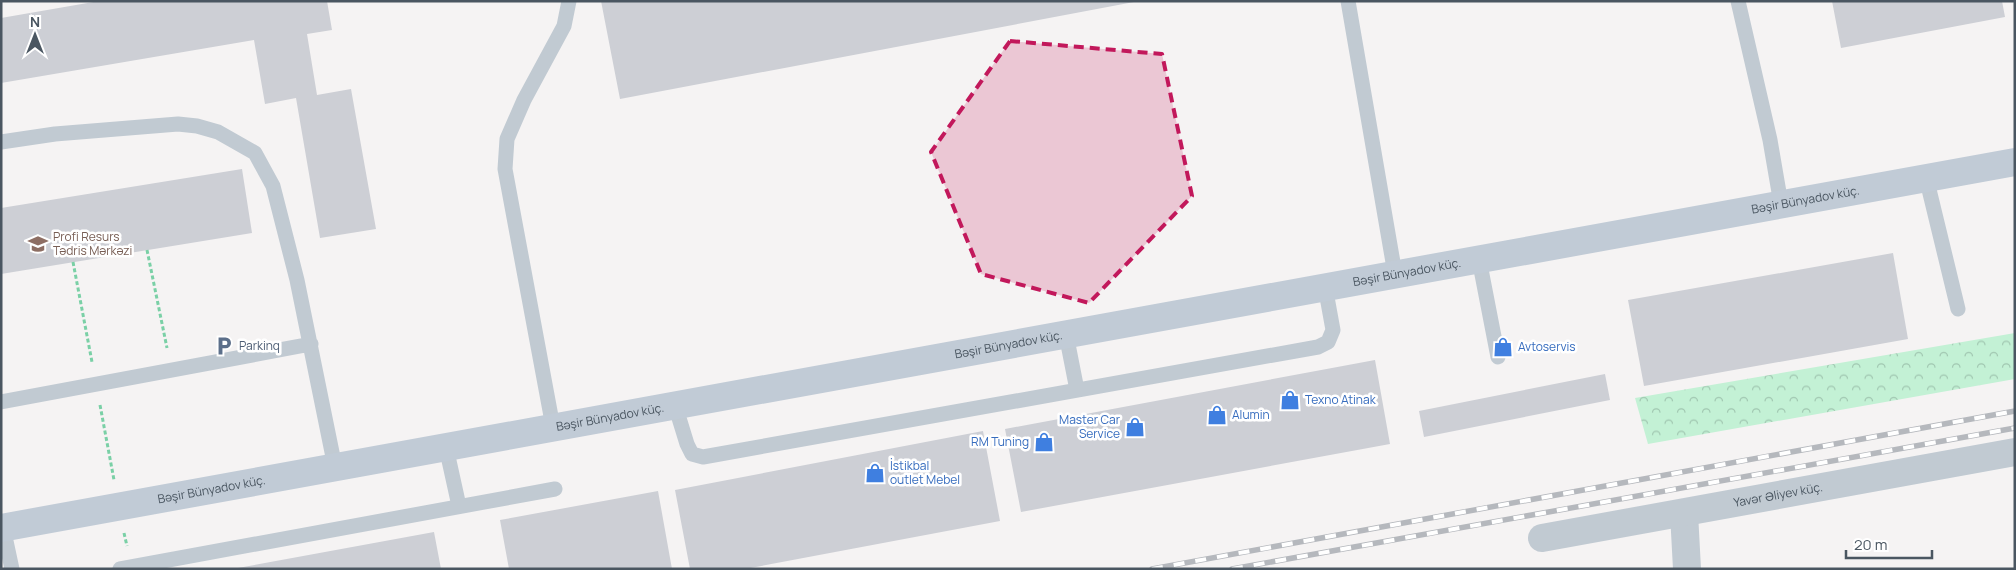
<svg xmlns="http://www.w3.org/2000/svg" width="2016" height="570" font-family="Manrope,sans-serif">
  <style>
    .forest { fill: url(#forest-crowns) }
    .building { fill: #cdcfd5 }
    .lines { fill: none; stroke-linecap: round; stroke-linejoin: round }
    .path { stroke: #7ad0a6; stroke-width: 3; stroke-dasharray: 4 2.5; stroke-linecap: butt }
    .lane { stroke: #c1cad2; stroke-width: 15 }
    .street { stroke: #c1cad2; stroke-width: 28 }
    .secondary { stroke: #c1cbd6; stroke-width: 28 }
    .rail-casing { stroke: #b5b8bd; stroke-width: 5.5 }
    .rail { stroke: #fff; stroke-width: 4; stroke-dasharray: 11; stroke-linecap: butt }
    .marked { fill: #c2185b; fill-opacity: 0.2; stroke: #c2185b; stroke-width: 4; stroke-dasharray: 10 6; stroke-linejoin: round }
    .labels { text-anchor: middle; stroke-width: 5; stroke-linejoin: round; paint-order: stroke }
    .street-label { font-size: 12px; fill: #4a5661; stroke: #fff }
    .education-label { font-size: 12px; fill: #785e54; stroke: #fff; text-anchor: start }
    .service-label { font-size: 12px; fill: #4e5e75; stroke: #fff; text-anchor: start }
    .shop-label { font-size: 12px; fill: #366cbe; stroke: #fff; text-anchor: start }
  </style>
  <defs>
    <pattern id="forest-crowns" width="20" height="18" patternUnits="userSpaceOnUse" patternTransform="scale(1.25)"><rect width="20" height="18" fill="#c3f1d5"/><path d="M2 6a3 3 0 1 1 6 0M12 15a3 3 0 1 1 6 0" fill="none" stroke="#a0c6b0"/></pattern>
  </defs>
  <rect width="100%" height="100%" fill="#f5f3f3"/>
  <!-- forest -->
  <path class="forest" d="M2015 333V379L1648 444 1635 398Z"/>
  <!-- building -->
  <path class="building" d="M99 1H327L332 30 307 34 317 95 351 89 376 229 320 238 296 98 265 104 254 40 1 83V18Z
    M601 1H1134V2L620 99Z
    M1832 1H2002L2005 17 1841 48Z
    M242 169 252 233 1 274V208Z
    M1893 253 1908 339 1644 386 1628 300Z
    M1375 360 1390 444 1021 512 1005 429Z
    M1605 374 1610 400 1424 437 1419 411Z
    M983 431 1000 521 745 569H690L675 490Z
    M658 491 672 569H509L500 520Z
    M434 532 441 569H238V568Z"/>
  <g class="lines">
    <!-- path -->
    <path class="path" d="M147 250 167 348
      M73 262 92 362
      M100 405 114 480
      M124 533 127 546"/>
    <!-- lane -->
    <path class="lane" d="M1348 1 1395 274
      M1738 1 1770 140 1781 204
      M1 142 55 134 178 124 197 126 218 132 255 153 273 186 297 280 335 467
      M1926 177 1958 309
      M1479 259 1498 357
      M1066 334 1077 390
      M1 402 311 344
      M675 405 687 444 692 454 703 457 1318 347 1328 342 1333 330 1325 286
      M553 427 505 169 507 139 524 100 564 26 569 1
      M446 447 459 506
      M3 527 12 569
      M120 569 555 489"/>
    <!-- street -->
    <g class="street">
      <path d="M1684 513 1687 569"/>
      <path id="s1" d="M1542 538 2015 452"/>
    </g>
    <!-- secondary -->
    <path class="secondary" id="s2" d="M1 528 2015 162"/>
    <defs>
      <path id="rail" d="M1152 569 2015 411
        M1232 569 2015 428"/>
    </defs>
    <!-- rail casing -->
    <use href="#rail" class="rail-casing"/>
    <!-- rail -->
    <use href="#rail" class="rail"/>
  </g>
  <!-- marked area -->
  <path class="marked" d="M1010 41 1162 54 1192 196 1089 303 981 274 931 152Z"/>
  <!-- icons -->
  <defs>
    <symbol id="university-bare" viewBox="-9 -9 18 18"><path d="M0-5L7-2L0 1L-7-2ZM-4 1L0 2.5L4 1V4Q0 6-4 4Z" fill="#8d6e63" stroke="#fff" stroke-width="2.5" paint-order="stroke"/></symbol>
    <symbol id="parking-bare" viewBox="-9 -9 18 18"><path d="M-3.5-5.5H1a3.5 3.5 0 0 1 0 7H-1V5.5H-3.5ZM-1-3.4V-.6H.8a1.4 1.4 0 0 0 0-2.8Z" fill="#5c6f8a" stroke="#fff" stroke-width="2.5" paint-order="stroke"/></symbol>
    <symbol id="shop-bare" viewBox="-9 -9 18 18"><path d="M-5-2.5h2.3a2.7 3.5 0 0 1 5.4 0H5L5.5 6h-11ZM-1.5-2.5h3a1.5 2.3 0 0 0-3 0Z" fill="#3f7fe0" stroke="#fff" stroke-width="2.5" paint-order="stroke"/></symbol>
  </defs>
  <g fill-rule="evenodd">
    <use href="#university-bare" x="24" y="230" width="28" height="28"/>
    <use href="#parking-bare" x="210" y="332" width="28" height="28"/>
    <use href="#shop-bare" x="1489" y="333" width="28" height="28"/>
    <use href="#shop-bare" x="1276" y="386" width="28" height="28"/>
    <use href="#shop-bare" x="1203" y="401" width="28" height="28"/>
    <use href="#shop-bare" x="1121" y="413" width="28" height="28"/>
    <use href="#shop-bare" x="1030" y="428" width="28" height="28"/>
    <use href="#shop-bare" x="861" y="459" width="28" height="28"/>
  </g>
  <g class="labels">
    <!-- street labels -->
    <g class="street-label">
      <text dy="4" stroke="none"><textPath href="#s2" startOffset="1834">Bəşir Bünyadov küç.</textPath></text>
      <text dy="4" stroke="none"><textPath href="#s2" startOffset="1429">Bəşir Bünyadov küç.</textPath></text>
      <text dy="4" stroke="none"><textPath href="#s2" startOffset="1024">Bəşir Bünyadov küç.</textPath></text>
      <text dy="4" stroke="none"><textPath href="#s2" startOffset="619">Bəşir Bünyadov küç.</textPath></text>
      <text dy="4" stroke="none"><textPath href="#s2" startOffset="214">Bəşir Bünyadov küç.</textPath></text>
      <text dy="4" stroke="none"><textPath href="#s1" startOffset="240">Yavər Əliyev küç.</textPath></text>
    </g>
    <!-- education labels -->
    <g class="education-label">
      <text x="53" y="241">Profi Resurs<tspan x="53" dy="14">Tədris Mərkəzi</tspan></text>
    </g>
    <!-- service labels -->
    <g class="service-label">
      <text x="239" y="350">Parkinq</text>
    </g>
    <!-- shop labels -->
    <g class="shop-label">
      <text x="1518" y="351">Avtoservis</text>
      <text x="1305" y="404">Texno Atinak</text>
      <text x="1232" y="419">Alumin</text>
      <text x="1120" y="424" text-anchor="end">Master Car<tspan x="1120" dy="14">Service</tspan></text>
      <text x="1029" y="446" text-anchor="end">RM Tuning</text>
      <text x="890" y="470">İstikbal<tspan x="890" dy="14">outlet Mebel</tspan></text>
    </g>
  </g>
  <!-- border -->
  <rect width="2016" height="570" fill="none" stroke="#4a5661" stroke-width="5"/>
  <!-- north arrow -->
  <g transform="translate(35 35)" stroke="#ffffff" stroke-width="4" paint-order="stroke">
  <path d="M0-4L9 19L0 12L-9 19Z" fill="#4a5661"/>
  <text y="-8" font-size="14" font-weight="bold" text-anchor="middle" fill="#4a5661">N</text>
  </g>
  <!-- scale -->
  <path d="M1846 550v8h86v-8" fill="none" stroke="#4a5661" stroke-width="2.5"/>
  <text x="1854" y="550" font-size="15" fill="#4a5661" stroke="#ffffff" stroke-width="4" paint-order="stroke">20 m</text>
</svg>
